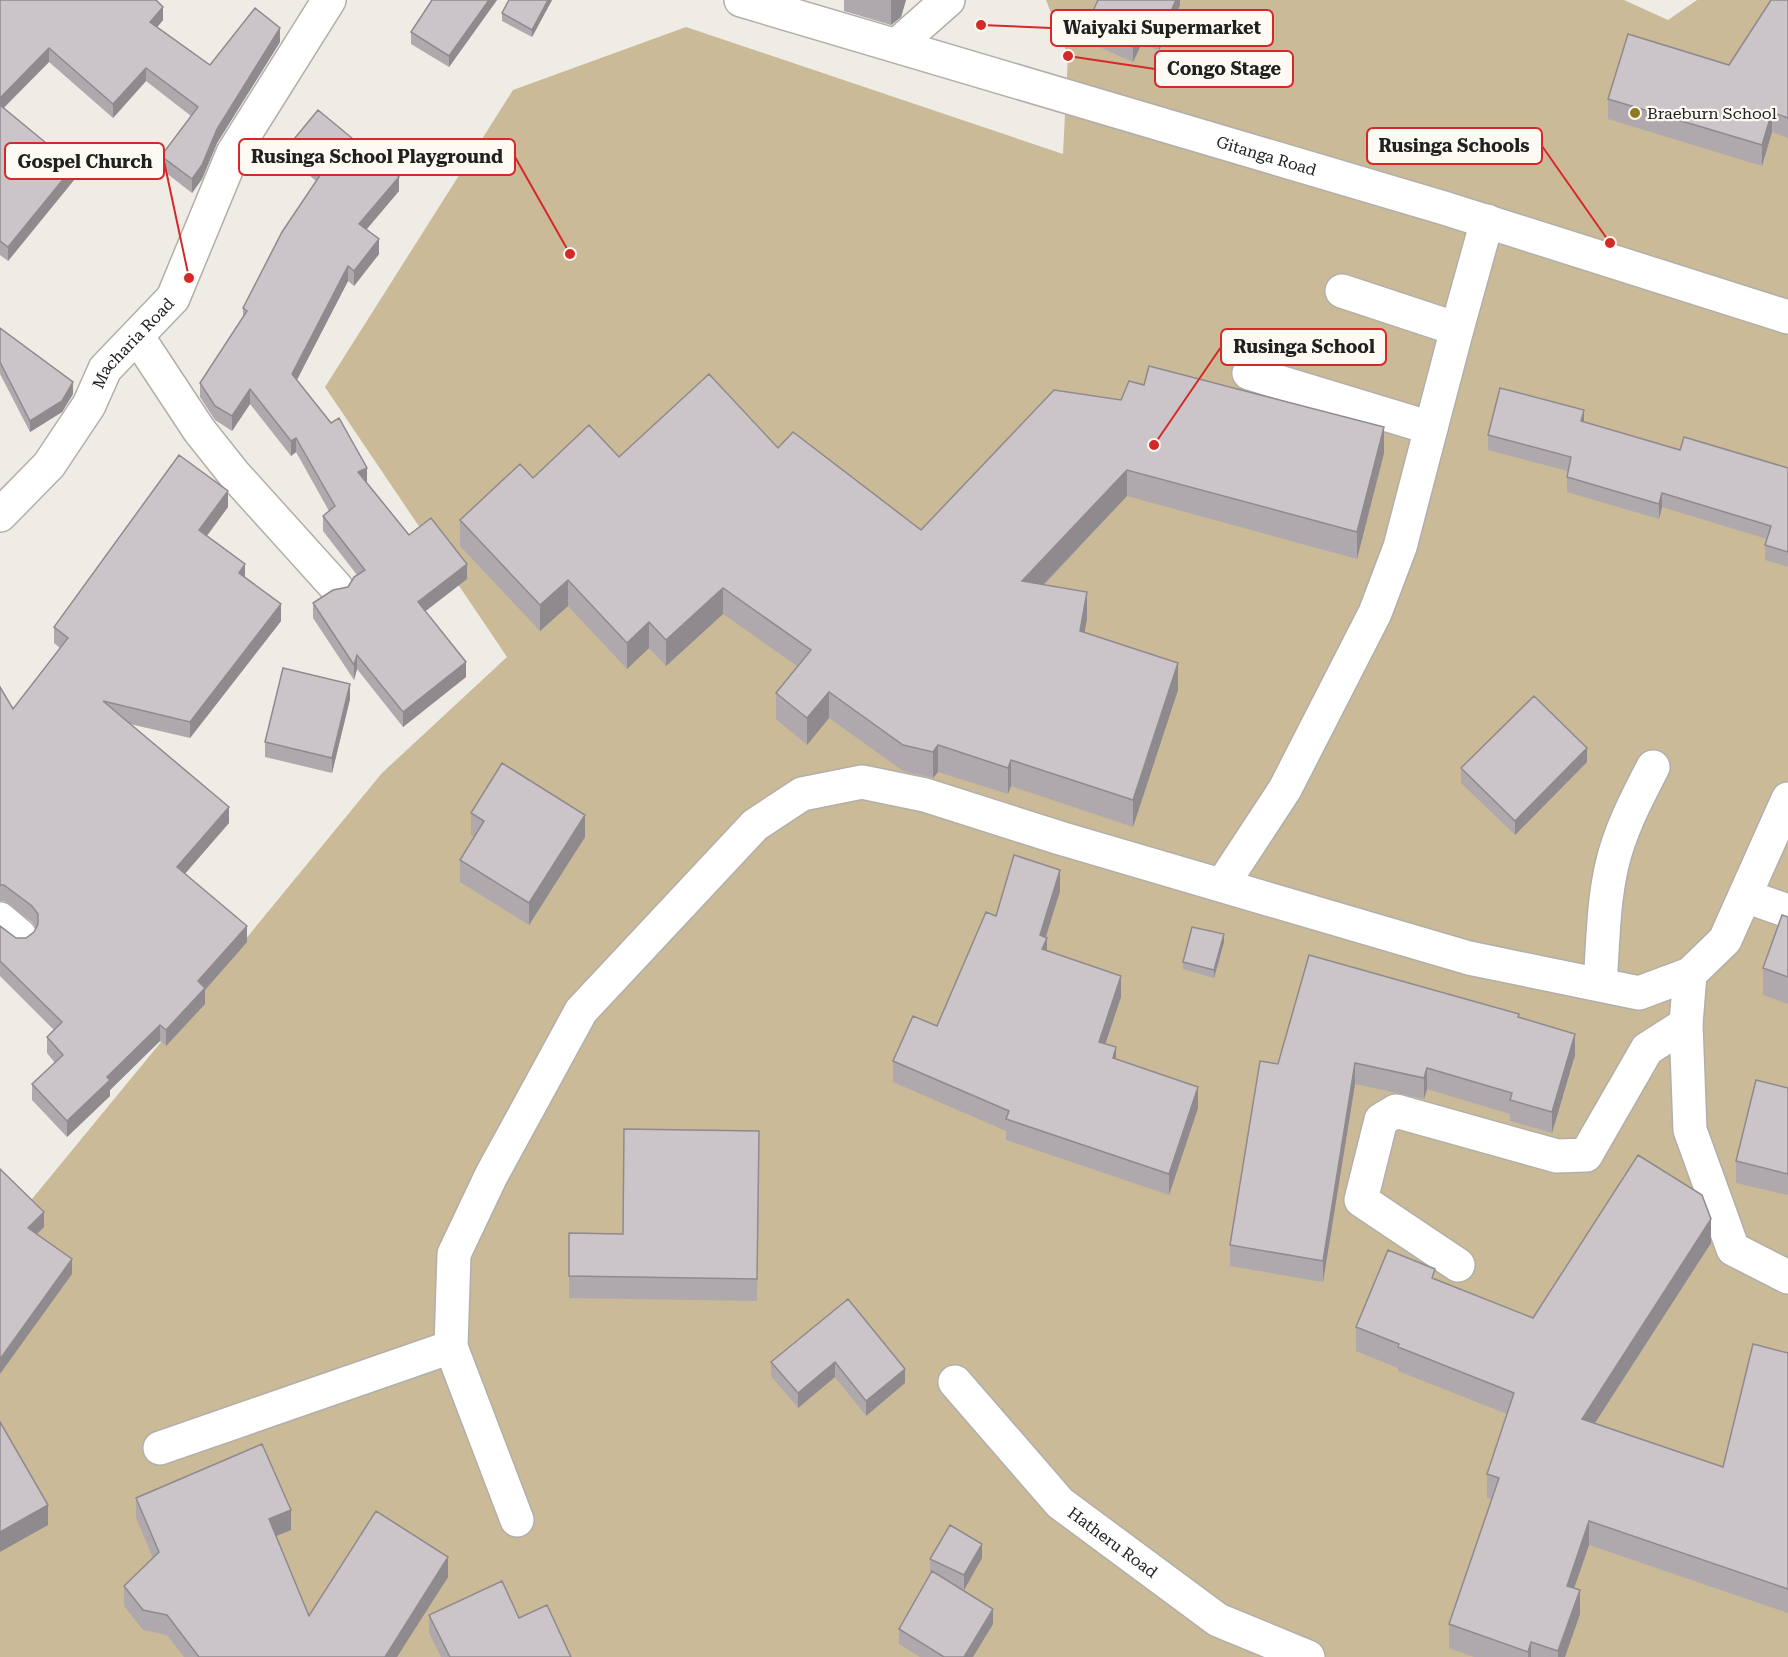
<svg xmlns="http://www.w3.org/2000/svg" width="1788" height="1657" font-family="'Roboto Serif',serif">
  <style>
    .green { fill: #caba97 }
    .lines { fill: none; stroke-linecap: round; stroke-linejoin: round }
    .minor-casing { stroke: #b2afa9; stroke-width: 36 }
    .major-casing { stroke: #b2afa9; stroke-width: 36 }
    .minor { stroke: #fff; stroke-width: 33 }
    .major { stroke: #fff; stroke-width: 33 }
    .wall { fill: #afa9ad }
    .shaded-wall { fill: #8e8a8d }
    .building { fill: #cbc5c9; stroke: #8e8a8d; stroke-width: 1.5 }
    .poi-dot { fill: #8d7b20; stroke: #fcfaf3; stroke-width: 2 }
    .labels { text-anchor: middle; stroke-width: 4.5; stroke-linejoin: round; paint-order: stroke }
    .poi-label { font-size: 16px; fill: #21201e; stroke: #fcfaf3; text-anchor: start }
    .street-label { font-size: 16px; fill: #21201e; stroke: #fcfaf3 }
    .leader { fill: none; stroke: #d62828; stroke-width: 2 }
    .callout-dot { fill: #d62828; stroke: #fcfaf3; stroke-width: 2 }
    .callout { fill: #fcfaf3; stroke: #d62828; stroke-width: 2 }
    .callout-label { font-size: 18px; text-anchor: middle; font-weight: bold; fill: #21201e }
  </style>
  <rect width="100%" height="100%" fill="#efece6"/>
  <!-- green -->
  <path class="green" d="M1046 0H1624L1668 20 1697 0H1788V1657H0V1238L382 773 507 657 325 387 513 90 686 27 1063 154 1068 56Z"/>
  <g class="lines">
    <defs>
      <g id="minor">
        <path d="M897 45 948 0"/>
        <path d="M1342 291 1457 329 1431 428"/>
        <path d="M1457 329 1487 221"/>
        <path d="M137 336 199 430 234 474 336 587"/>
        <path id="s1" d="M0 515 49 465 89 405 105 369 173 298 233 153 329 0"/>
        <path d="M1222 885 1285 789 1375 613 1400 547 1431 428 1249 373"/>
        <path d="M1745 896 1788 911"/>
        <path d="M0 919 20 936"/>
        <path d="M1690 974 1686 1024 1690 1130 1733 1249 1788 1277"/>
        <path d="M1600 984C1603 945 1603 903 1612 865 1620 830 1637 798 1653 767"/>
        <path d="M1458 1265 1361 1200 1381 1120 1396 1111 1557 1156 1586 1155 1647 1049 1686 1024"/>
        <path id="s2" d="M955 1382 1060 1503 1218 1620 1308 1657"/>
        <path d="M160 1448 451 1347"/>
        <path d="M517 1520 451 1347 454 1254 491 1176 581 1011 755 825 802 794 862 782 925 795 1060 838 1469 958 1639 993 1690 974 1725 940 1788 799"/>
      </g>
      <g id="major">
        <path id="s3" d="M741 0 1444 208 1788 317"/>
      </g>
    </defs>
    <!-- minor casing -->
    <use href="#minor" class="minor-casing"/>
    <!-- major casing -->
    <use href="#major" class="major-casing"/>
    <!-- minor -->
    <use href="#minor" class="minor"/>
    <!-- major -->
    <use href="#major" class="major"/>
  </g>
  <!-- wall -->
  <path class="wall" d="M0 0 163 20 157 27 210 65 280 42 217 143 202 179 192 193 161 169V156L191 116 146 81 113 118 49 62 4 108 74 180 8 261 0 255Z
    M432 0H497L449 67 411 44V32Z
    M509 0H552L532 37 502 21V13Z
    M844 0H906L901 17 891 25 844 11Z
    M1180 0V5L1159 51 1142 43 1133 62 1086 41V26Z
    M1788 0V138L1772 132 1762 166 1608 119V99L1729 65Z
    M290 144 399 191 367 229 379 254 354 286 348 281 297 380 367 483 409 535 467 579 425 611 466 677 403 727 357 669 354 680 313 618V603L348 587 357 575 323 531V516L329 511 296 452 291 456 250 404 232 431 215 420 200 397V383L243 317V308L316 181 290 159Z
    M0 328 73 394 62 412 30 432 0 374Z
    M1054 390 1384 453 1357 559 1127 496 1044 585 1087 619 1084 632 1178 690 1133 827 1011 786 1008 794 938 772 933 778 903 771 829 718 807 745 776 719V693L797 666 723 614 666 666 649 648 627 669 568 606 540 631 460 546V520L533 478 619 457 778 448 921 530Z
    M1584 422 1680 450 1788 468V567L1765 560V545L1767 539 1662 507 1659 519 1567 492V477L1568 471 1488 450V435Z
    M228 507 207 536 245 578 281 621 190 738 130 724 229 823 185 873 247 942 205 990V1004L166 1046 160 1041 110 1090V1096L67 1137 32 1100V1084L55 1063 47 1053V1037L54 1030 0 976V926L16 938H26L34 932 36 928 32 922 4 901H0V687L13 709 60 648 54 643V627Z
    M350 699 332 773 265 757V742Z
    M1587 762 1515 835 1461 783V768Z
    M471 813 585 837 529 925 460 882V860L474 837 471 835Z
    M1060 891 1045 937 1047 951 1121 997 1105 1044 1116 1059 1198 1108 1169 1195 1006 1140V1131L893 1082V1061L937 1026 996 916Z
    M1788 917V1004L1763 995V968Z
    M1224 942 1214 978 1183 969V962Z
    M1519 1018 1575 1055 1552 1133 1510 1121V1114L1427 1089 1424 1099 1355 1084 1323 1282 1230 1266V1245L1278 1064Z
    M1788 1088V1195L1736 1183V1161Z
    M759 1131 757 1301 569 1298V1233L623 1234Z
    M1711 1243 1595 1423 1723 1467 1788 1353V1613L1589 1545 1574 1588 1580 1614 1565 1657H1474L1449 1648V1624L1492 1499 1487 1498V1474L1507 1414 1398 1371V1368L1356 1351V1327L1435 1279 1533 1318Z
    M848 1299 905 1383 866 1416 835 1377 798 1408 771 1376V1362Z
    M136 1498 291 1530 276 1536 309 1616 448 1577 397 1657H184L167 1635 143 1630 124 1606V1586L153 1558 136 1518Z
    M982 1558 964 1590 954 1585 993 1624 973 1657H920L899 1644V1629L930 1573V1559Z
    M429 1615 519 1618 571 1657H441L429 1633Z"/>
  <!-- shaded-wall -->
  <path class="shaded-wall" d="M489 0H497L449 67V56Z
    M548 0H552L532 37V30Z
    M891 0H906L901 17 891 25Z
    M1176 0H1180V5L1159 51V37Z
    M163 7V20L150 36V22Z
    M280 28V42L217 143 202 179 192 193V179L217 129Z
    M1142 28V43L1133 62V47Z
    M49 48V62L0 111V98Z
    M146 68V81L113 118V104Z
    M1772 112V132L1762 166V145Z
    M74 166V180L8 261V247Z
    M399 177V191L359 238V224Z
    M379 239V254L354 286V271Z
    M348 266V281L292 389V374Z
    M73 382V394L62 412 30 432V421Z
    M250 389V404L232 431V416Z
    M1584 410V425L1581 421Z
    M1384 427V453L1357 559V532Z
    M296 438V452L291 456V441Z
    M367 468V483L358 472Z
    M1127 470V496L1022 607V581Z
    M228 491V507L199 546V530Z
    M1662 493V507L1659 519V504Z
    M245 564V580L239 573Z
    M467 564V579L418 617V602Z
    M568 580V606L540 631V605Z
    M723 588V614L666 666V640Z
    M1087 592V619L1080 657V631Z
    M281 604V621L190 738V722Z
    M649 622V648L627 669V643Z
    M357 655V669L354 680V665Z
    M466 662V677L403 727V712Z
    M1178 663V690L1133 827V800Z
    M350 684V699L332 773V758Z
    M829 692V718L807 745V718Z
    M938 745V772L933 778V752Z
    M1587 748V762L1515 835V821Z
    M1011 760V786L1008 794V768Z
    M229 807V823L177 883V867Z
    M585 815V837L529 925V903Z
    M1060 870V891L1040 956V935Z
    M247 926V942L205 990V1004L166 1046V1030L198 981Z
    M1224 934V942L1214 978V970Z
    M1047 938V959L1042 949Z
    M1121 976V997L1099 1063V1042Z
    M160 1025V1041L110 1090V1096L67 1137V1121L107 1077Z
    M1575 1034V1055L1552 1133V1112Z
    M1116 1047V1068L1113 1058Z
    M1355 1063V1084L1323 1282V1261Z
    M1427 1068V1089L1424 1099V1078Z
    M1198 1087V1108L1169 1195V1174Z
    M44 1212V1227L28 1243V1228Z
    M1711 1219V1243L1582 1443V1419Z
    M72 1259V1274L0 1374V1359Z
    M835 1362V1377L798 1408V1393Z
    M905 1369V1383L866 1416V1401Z
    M48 1505V1525L0 1552V1532Z
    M291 1510V1530L269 1539V1519Z
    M1589 1521V1545L1567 1609V1586Z
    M982 1544V1558L964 1590V1575Z
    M448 1557V1577L397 1657H385Z
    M1580 1590V1614L1565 1657H1558V1651Z
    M993 1609V1624L973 1657H964Z
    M1531 1642V1657H1528V1652Z"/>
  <!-- building -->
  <path class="building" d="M0 0H156L163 7 150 22 210 65 255 8 280 28 217 129 202 165 192 179 161 156 198 107 146 68 113 104 49 48 0 98Z
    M432 0H489L449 56 411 32Z
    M509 0H548L532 30 502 13Z
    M1098 0H1176L1159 37 1142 28 1133 47 1086 26Z
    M1771 0H1788V118L1772 112 1762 145 1608 99 1628 34 1729 65Z
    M0 105 74 166 8 247 0 241Z
    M318 110 399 177 359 224 379 239 354 271 348 266 292 374 331 423 339 418 367 468 358 472 409 535 431 518 467 564 418 602 466 662 403 712 357 655 354 665 313 603 333 590 348 587 354 577 365 570 323 516 335 506 296 438 291 441 250 389 232 416 215 406 200 383 247 311 243 308 282 232 323 171 290 144Z
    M0 328 73 382 62 401 30 421 0 362Z
    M1149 366 1384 427 1357 532 1127 470 1022 581 1087 592 1080 631 1178 663 1133 800 1011 760 1008 768 938 745 933 752 903 745 829 692 807 718 776 693 811 650 723 588 666 640 649 622 627 643 568 580 540 605 460 520 520 464 533 478 589 425 619 457 709 374 778 448 793 432 921 530 1054 390 1121 400 1129 381 1144 385Z
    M1500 388 1584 410 1581 421 1680 450 1684 437 1788 468V552L1765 545 1771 526 1662 493 1659 504 1567 477 1571 457 1488 435Z
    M179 455 228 491 199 530 245 564 239 573 281 604 190 722 103 701 229 807 177 867 247 926 198 981 205 988 166 1030 160 1025 107 1077 110 1080 67 1121 32 1084 63 1055 47 1037 62 1022 0 961V926L16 938H26L34 932 38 924V914L32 906 4 885H0V687L13 709 68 638 54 627Z
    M283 668 350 684 332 758 265 742Z
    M1534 696 1587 748 1515 821 1461 768Z
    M502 763 585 815 529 903 460 860 484 821 471 813Z
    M1014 855 1060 870 1040 935 1047 938 1042 949 1121 976 1099 1042 1116 1047 1113 1058 1198 1087 1169 1174 1006 1119 1009 1111 893 1061 913 1016 937 1026 986 912 996 916Z
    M1782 915 1788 917V977L1763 968Z
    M1192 927 1224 934 1214 970 1183 962Z
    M1309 955 1519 1014 1518 1017 1575 1034 1552 1112 1510 1100 1512 1093 1427 1068 1424 1078 1355 1063 1323 1261 1230 1245 1260 1061 1278 1064Z
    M1756 1080 1788 1088V1174L1736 1161Z
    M624 1129 759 1131 757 1279 569 1276V1233L623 1234Z
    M1638 1155 1702 1195 1711 1219 1582 1419 1723 1467 1753 1344 1788 1353V1589L1589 1521 1567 1586 1580 1590 1558 1651 1531 1642 1528 1652 1449 1624 1499 1478 1487 1474 1514 1393 1398 1347 1399 1344 1356 1327 1388 1250 1435 1269 1432 1278 1533 1318Z
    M0 1169 44 1212 28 1228 72 1259 0 1359Z
    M848 1299 905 1369 866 1401 835 1362 798 1393 771 1362Z
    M0 1422 48 1505 0 1532Z
    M262 1444 291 1510 269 1519 309 1616 376 1511 448 1557 385 1657H199L167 1615 143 1610 124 1586 159 1552 136 1498Z
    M950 1525 982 1544 964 1575 930 1559Z
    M932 1571 993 1609 964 1657H944L899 1629Z
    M502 1581 519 1618 547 1605 571 1657H450L429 1615Z"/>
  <!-- markers -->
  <circle class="poi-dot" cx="1635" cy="113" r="6"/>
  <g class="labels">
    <!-- poi labels -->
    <g class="poi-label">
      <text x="1647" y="119">Braeburn School</text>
    </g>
    <!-- street labels -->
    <g class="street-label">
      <text dy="6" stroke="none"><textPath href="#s3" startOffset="548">Gitanga Road</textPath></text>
      <text dy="6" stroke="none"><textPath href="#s1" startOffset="219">Macharia Road</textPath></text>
      <text dy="6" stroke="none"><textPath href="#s2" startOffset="226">Hatheru Road</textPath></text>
    </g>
  </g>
  <!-- callouts -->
  <path class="leader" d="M981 25L1051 28M1068 56L1155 69M1610 243L1542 146M570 254L515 157M189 278L164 161M1154 445L1221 347"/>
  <g class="callout-dot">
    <circle cx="981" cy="25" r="6"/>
    <circle cx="1068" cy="56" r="6"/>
    <circle cx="1610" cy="243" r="6"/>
    <circle cx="570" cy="254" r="6"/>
    <circle cx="189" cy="278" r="6"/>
    <circle cx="1154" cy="445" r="6"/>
  </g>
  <g class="callout">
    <rect x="1051" y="10" width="222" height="36" rx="6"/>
    <rect x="1155" y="51" width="138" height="36" rx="6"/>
    <rect x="1367" y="128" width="175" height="36" rx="6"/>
    <rect x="239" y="139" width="276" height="36" rx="6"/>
    <rect x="5" y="143" width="159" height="36" rx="6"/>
    <rect x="1221" y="329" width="165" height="36" rx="6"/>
  </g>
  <g class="callout-label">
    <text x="1162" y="34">Waiyaki Supermarket</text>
    <text x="1224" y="75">Congo Stage</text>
    <text x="1454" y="152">Rusinga Schools</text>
    <text x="377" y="163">Rusinga School Playground</text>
    <text x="85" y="168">Gospel Church</text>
    <text x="1304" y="353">Rusinga School</text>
  </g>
</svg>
